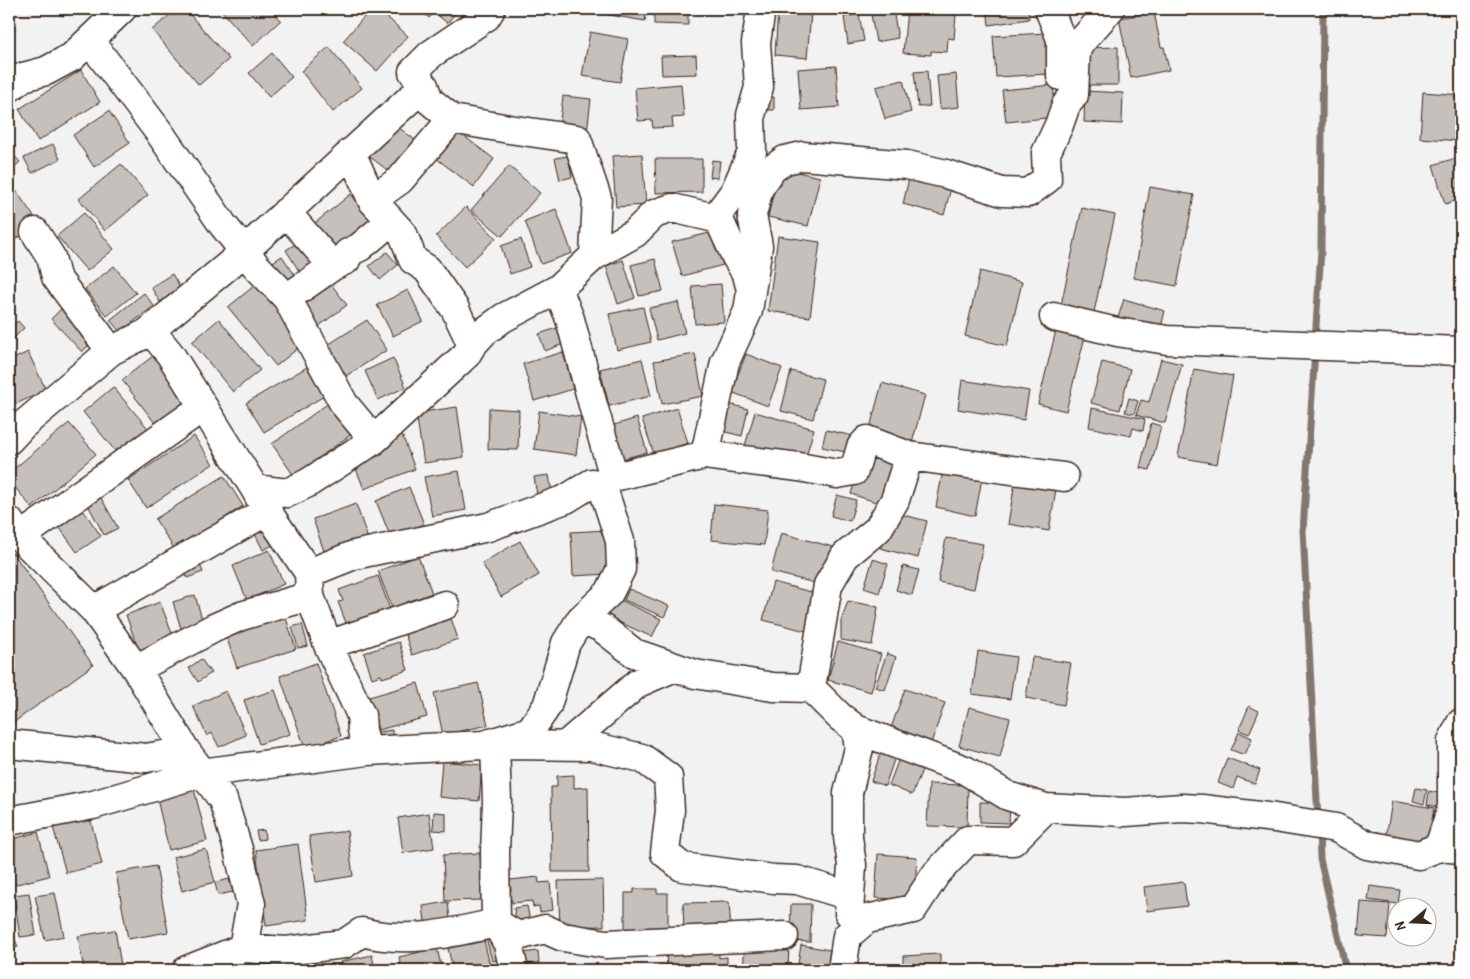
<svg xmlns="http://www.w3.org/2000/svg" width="1470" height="979" font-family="'Patrick Hand',sans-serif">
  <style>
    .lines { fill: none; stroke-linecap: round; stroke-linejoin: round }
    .stream { stroke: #827770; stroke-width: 7 }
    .building { fill: #c6c0bd; stroke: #3b2a1e }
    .street-casing { stroke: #3b2a1e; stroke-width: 31 }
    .street { stroke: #fff; stroke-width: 28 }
  </style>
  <rect width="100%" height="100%" fill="#f3f2f2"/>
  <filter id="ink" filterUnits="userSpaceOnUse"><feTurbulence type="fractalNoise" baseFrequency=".02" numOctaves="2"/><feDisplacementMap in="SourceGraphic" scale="10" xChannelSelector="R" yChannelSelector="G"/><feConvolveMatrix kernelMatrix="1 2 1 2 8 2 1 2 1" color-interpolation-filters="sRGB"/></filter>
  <g filter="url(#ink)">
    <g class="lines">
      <!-- stream -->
      <path class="stream" d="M1315 341 1321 250 1323 9
        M1315 351 1303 530 1318 820
        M1319 831 1320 859 1346 970"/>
    </g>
    <!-- building -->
    <path class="building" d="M59 9H80L62 16Z
      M177 9H185L229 59 199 85 152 30Z
      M220 9H271L281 20 253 46Z
      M371 9H378L408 36 377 71 343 41Z
      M419 9H459L447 23 434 12 429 18Z
      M599 9H647L645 21 598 13Z
      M654 9H688V25L654 24Z
      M870 9H893L898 38 876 42Z
      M907 9 956 14 954 39 948 38 947 52 931 51V55L903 53Z
      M987 9H1028L1029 19 989 25Z
      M778 10 811 13 807 58 775 55Z
      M1154 12 1161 47H1164L1169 70 1131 78 1119 18Z
      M859 14 864 41 848 44 844 17Z
      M590 32 628 39 620 82 582 76Z
      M1046 33 1048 74 996 77 993 36Z
      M329 47 362 88 333 112 301 71Z
      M1118 47V85H1087L1086 48Z
      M272 53 292 77 269 97 249 73Z
      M696 55 697 74 662 75 661 56Z
      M836 66 839 107 801 110 798 69Z
      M81 70 100 102 38 141 19 109Z
      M927 71 930 106 918 107 914 72Z
      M956 74 959 107 940 109 937 76Z
      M903 80 911 112 885 119 876 87Z
      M681 84 684 117 672 118 673 127 653 128 652 120 638 121 635 88Z
      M1053 85 1056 117 1006 122 1002 90Z
      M1085 91 1123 93 1122 124 1084 122Z
      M1423 92 1461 95V141L1420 138Z
      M563 96 591 99 587 132 559 128Z
      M766 97H774V110H766Z
      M109 111 130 143 94 167 73 135Z
      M390 121 423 146 399 179 365 153Z
      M457 131 494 159 474 187 437 159Z
      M53 144 60 159 32 173 24 158Z
      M9 150 20 162 9 172Z
      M642 154 646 205 616 207 612 156Z
      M568 156 572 177 560 180 555 158Z
      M1456 158 1461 174V199L1445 204 1433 165Z
      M655 159H702V192L656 193Z
      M712 160 720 161 718 178 710 177Z
      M121 164 148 195 105 231 79 199Z
      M509 166 540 193 502 236 471 210Z
      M779 168 820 177 808 226 768 217Z
      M910 174 952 184 944 215 903 204Z
      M1150 187 1194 195 1177 286 1134 278Z
      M15 189 39 224 16 239 9 228V194Z
      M351 194 374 223 334 256 310 227Z
      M466 207 496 238 465 267 436 236Z
      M1082 208 1115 215 1094 312 1061 305Z
      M556 209 572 253 541 264 525 221Z
      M84 213 114 249 87 271 57 236Z
      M714 232 723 265 682 276 672 242Z
      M778 236 820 242 810 317 768 311Z
      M305 238 323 266 304 279 286 250Z
      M521 239 530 267 510 274 501 246Z
      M387 252 398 265 380 280 369 266Z
      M282 256 299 281 285 291 268 265Z
      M655 259 663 291 639 296 631 265Z
      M623 260 635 298 618 304 606 266Z
      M114 266 136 293 107 316 85 289Z
      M980 271 1022 282 1007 346 965 336Z
      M172 274 181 289 160 302 151 287Z
      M325 276 347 305 315 329 293 300Z
      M259 282 307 341 276 366 228 307Z
      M721 284 724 322 695 324 692 286Z
      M408 290 423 321 393 336 377 305Z
      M144 293 154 306 120 332 110 320Z
      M1124 299 1165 311 1160 331 1118 318Z
      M678 302 685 333 657 340 649 308Z
      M643 307 651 342 617 350 609 314Z
      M62 308 93 341 82 352 51 319Z
      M219 319 260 370 233 392 192 342Z
      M367 320 387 350 346 376 326 346Z
      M18 321 24 328 9 343V329Z
      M1057 326 1086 333 1066 411 1038 404Z
      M557 328 563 344 545 351 539 334Z
      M28 352 46 390 16 404 9 390V361Z
      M563 352 573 389 534 401 523 364Z
      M695 354 703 396 662 404 654 361Z
      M746 354 782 368 768 406 731 392Z
      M153 356 189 403 158 427 122 380Z
      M393 358 406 387 378 400 365 371Z
      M642 359 651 396 609 406 600 369Z
      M1161 359 1182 364 1165 423 1136 415 1141 400 1149 402Z
      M1102 362 1130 369 1120 410 1091 403Z
      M307 367 324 396 264 432 246 403Z
      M1194 369 1233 376 1217 464 1178 457Z
      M791 371 823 379 813 419 781 411Z
      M962 380 1029 391 1024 420 958 409Z
      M882 383 925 395 911 447 868 435Z
      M113 387 151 432 121 458 83 412Z
      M1129 398 1138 401 1134 414 1125 412Z
      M330 402 353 433 294 476 272 444Z
      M729 404 748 409 742 436 722 431Z
      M457 407 464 457 424 463 416 413Z
      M489 408 519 410 518 450 488 449Z
      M677 408 688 443 654 454 642 419Z
      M1092 408 1145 419 1143 431 1133 428 1131 436 1089 427Z
      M539 411 581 417 576 455 534 449Z
      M755 412 814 429 803 466 744 449Z
      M637 418 647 452 615 461 605 428Z
      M69 423 96 454 32 508 9 480V473Z
      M1151 423 1161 426 1150 470 1140 468Z
      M826 430 858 437 855 454 822 447Z
      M401 432 415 469 364 489 355 466 383 454 378 441Z
      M194 436 213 464 146 508 128 480Z
      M225 442 233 457 220 464 212 449Z
      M866 446 904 459 888 506 851 494Z
      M944 465 983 473 975 516 936 507Z
      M459 471 466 510 432 516 424 477Z
      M549 475 552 493 537 495 534 477Z
      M224 476 243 506 175 550 155 519Z
      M1015 482 1056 489 1049 531 1008 524Z
      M409 487 424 524 391 538 376 501Z
      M837 495 856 500 850 521 831 516Z
      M100 496 118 528 104 535 87 503Z
      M356 504 369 542 326 557 313 519Z
      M714 504 768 510 764 545 711 540Z
      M81 507 101 536 77 552 57 524Z
      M888 511 927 521 918 558 880 548Z
      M265 519 277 543 263 550 251 526Z
      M607 530 609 574 573 576 571 532Z
      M781 533 833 547 823 585 771 572Z
      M946 538 983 544 974 589 938 582Z
      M520 541 539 575 501 597 482 563Z
      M269 550 284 584 247 600 233 566Z
      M13 553 93 665 10 725 9 556Z
      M418 556 432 593 392 608 378 571Z
      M197 558 203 572 187 578 181 564Z
      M873 559 888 564 879 593 864 588Z
      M903 566 919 570 912 595 896 590Z
      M378 576 391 612 348 628 338 602 343 601 339 590Z
      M773 582 815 593 806 631 763 620Z
      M629 589 669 606 664 617 624 600Z
      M195 595 204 626 182 632 173 602Z
      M614 597 661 619 652 637 606 616Z
      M848 601 878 607 872 645 841 640V621Z
      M160 602 175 641 140 654 126 615Z
      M448 609 458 639 412 655 402 625Z
      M284 612 296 649 237 668 224 630Z
      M302 624 308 646 298 648 292 627Z
      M399 642 408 670 382 678 381 675 372 678 364 653Z
      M838 642 881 654 871 692 828 680Z
      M978 651 1016 657 1010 699 972 694Z
      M887 653 896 657 885 690 875 687Z
      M1032 657 1071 663 1064 705 1026 698Z
      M201 659 211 673 198 682 189 668Z
      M316 663 341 736 305 748 280 676Z
      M418 683 427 717 378 730 369 697Z
      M478 683 488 725 443 735 434 693Z
      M905 689 945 703 931 743 891 728Z
      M275 690 290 734 259 744 244 700Z
      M226 691 246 735 219 747 212 733 207 736 193 706Z
      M1249 706 1259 711 1249 734 1239 730Z
      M969 707 1010 718 1000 757 959 746Z
      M392 730 393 740 379 742 378 732Z
      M1239 732 1252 738 1245 755 1231 750Z
      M882 749 896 754 885 786 871 781Z
      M900 756 924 765 912 795 889 785Z
      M1227 758 1260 770 1255 784 1237 777 1233 789 1218 783Z
      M442 761 482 765 479 801 439 797Z
      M574 775V788L588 787 589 872H552L551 787H557V776Z
      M929 784 968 785 967 827 927 826Z
      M1416 788 1427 790 1424 804 1413 801Z
      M194 789 207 841 169 850 157 799Z
      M1429 791 1447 795 1445 808 1427 805Z
      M1392 801 1434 808 1427 850 1385 844Z
      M980 802 1010 803 1009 823 980 822Z
      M434 812 446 813V831L433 830Z
      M429 813 434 848 403 853 398 818Z
      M90 818 102 864 66 873 53 827Z
      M264 830 265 839 258 840 256 831Z
      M347 831 353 876 316 882 309 836Z
      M38 832 49 876 13 885 9 867V840Z
      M298 844 308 920 266 926 256 850Z
      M206 849 215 882 182 891 173 857Z
      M480 853 483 900 445 901 443 855Z
      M878 854 917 857 914 900 875 898Z
      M156 866 168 932 128 939 116 873Z
      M538 877 539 883 550 882 553 910 540 912 539 906 533 907 532 901 512 903V900H508L507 892 511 891 510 880Z
      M229 879 233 892 218 895 215 883Z
      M603 880 604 926 560 927 558 881Z
      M1184 882 1187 906 1147 911 1144 887Z
      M1370 886 1400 890 1398 904 1368 900Z
      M634 889H657V893H668V934H625V893H634Z
      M29 893 36 935 20 937 14 895Z
      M55 893 64 936 45 940 35 896Z
      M448 902 450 919 425 922 423 906Z
      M729 902 731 931 684 933 683 903Z
      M1361 902 1390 904 1387 938 1358 936Z
      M791 904H811L810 942 790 941Z
      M527 906 531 926 517 929 514 908Z
      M115 930 121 965 84 970 78 936Z
      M12 932 18 947 10 950 9 933Z
      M496 935 502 959 492 961 486 938Z
      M484 940 491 970H453L448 948Z
      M745 942 789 946 788 970H743Z
      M801 945 830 950 828 969 798 964Z
      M719 946V958L727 957V970H667L666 947Z
      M437 948 442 970H402L399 957Z
      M538 951 539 963 524 964 522 953Z
      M940 954V970H903V956Z
      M372 955 375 970H342L340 962Z
      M1461 961V970H1455L1454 962Z
      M538 968H585V970H538Z"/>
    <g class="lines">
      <defs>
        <path id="street" d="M491 9 486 17 431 54 413 72 424 86 429 100 452 119 509 129 577 139 597 198 594 256
          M1049 9 1061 39V76
          M90 41 159 132 223 225 257 267 287 298 344 404 374 440
          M9 88 23 77 46 71 72 57 122 9
          M351 152 372 200 403 234 413 260 427 269 455 309 472 345
          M372 200 400 180 452 119
          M286 212 333 266
          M35 232 51 257 56 277 111 351
          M558 289 570 319 594 409 614 477
          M751 290 747 275 736 257 720 222 715 218 735 191 752 152 751 115 759 87 756 43 761 9
          M287 298 333 266 346 260 348 253 360 247 391 221
          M1054 317 1117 332 1167 340 1461 351
          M147 333 156 337 170 354 255 489 267 511 309 573 310 596 328 645 361 715 362 730 367 751
          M9 440 23 425 111 351 147 333 230 264 424 86
          M705 455 725 362 748 311 758 246 752 215 759 188 772 169 785 160 803 156 907 165 946 174 1002 192 1028 193 1047 179 1046 153 1059 125 1066 105 1074 95 1076 51 1080 43 1110 9
          M255 489 287 493 308 483 374 440 466 355 472 345 484 332 503 318 558 289 594 256 635 233 654 214 672 208 715 218
          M9 521 20 537 94 610 136 669 186 751 223 800 238 849 251 904 243 948
          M20 537 203 407
          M309 573 354 555 488 527 566 499 592 483 602 485 614 477 705 455 799 467 837 474 854 471 861 447 867 440 909 456 1064 477
          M94 610 267 511
          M581 619 602 628 634 653 695 674 773 687 811 688 840 717 856 729 965 770 1008 796 1046 808 1125 812 1182 808 1202 809 1275 818 1336 828 1367 845 1419 855 1439 847 1461 849
          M328 645 445 605
          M136 669 214 628 241 616 310 596
          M811 688 828 585 845 556 878 529 895 500 909 456
          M9 744 146 758 186 751
          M495 745 497 801 495 853 496 923 508 944 514 970
          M508 745 591 746 642 758 668 777 670 810 665 853 682 867 774 879 797 880 850 896
          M566 745 638 683 675 667
          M9 821 93 805 201 773 367 751 484 745 530 731 547 706 566 643 581 619 609 593 621 569 620 541 602 485
          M1439 847 1452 807V741L1461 723
          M849 913 852 865 848 837V793L859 748 856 729
          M187 970 243 948 286 951 344 944 362 932C407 944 451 933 496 923L518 936 545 929 563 937 606 944 784 936
          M844 970 843 963 847 936 867 919 913 909 936 874 968 840 1013 841 1046 808"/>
      </defs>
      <!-- street casing -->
      <use href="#street" class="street-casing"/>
      <!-- street -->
      <use href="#street" class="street"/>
    </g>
  </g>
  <!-- margin -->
  <rect width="1470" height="979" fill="none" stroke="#fff" stroke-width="30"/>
  <rect x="15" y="15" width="1440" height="949" fill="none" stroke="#3b2a1e" stroke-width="2" filter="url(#ink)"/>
  <!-- north arrow -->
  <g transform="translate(1412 922) rotate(251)"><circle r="24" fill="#ffffff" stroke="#b1aaa5"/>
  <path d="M0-4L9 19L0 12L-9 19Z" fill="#3b2a1e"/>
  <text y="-8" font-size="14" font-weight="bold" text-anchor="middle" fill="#3b2a1e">N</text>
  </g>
</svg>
